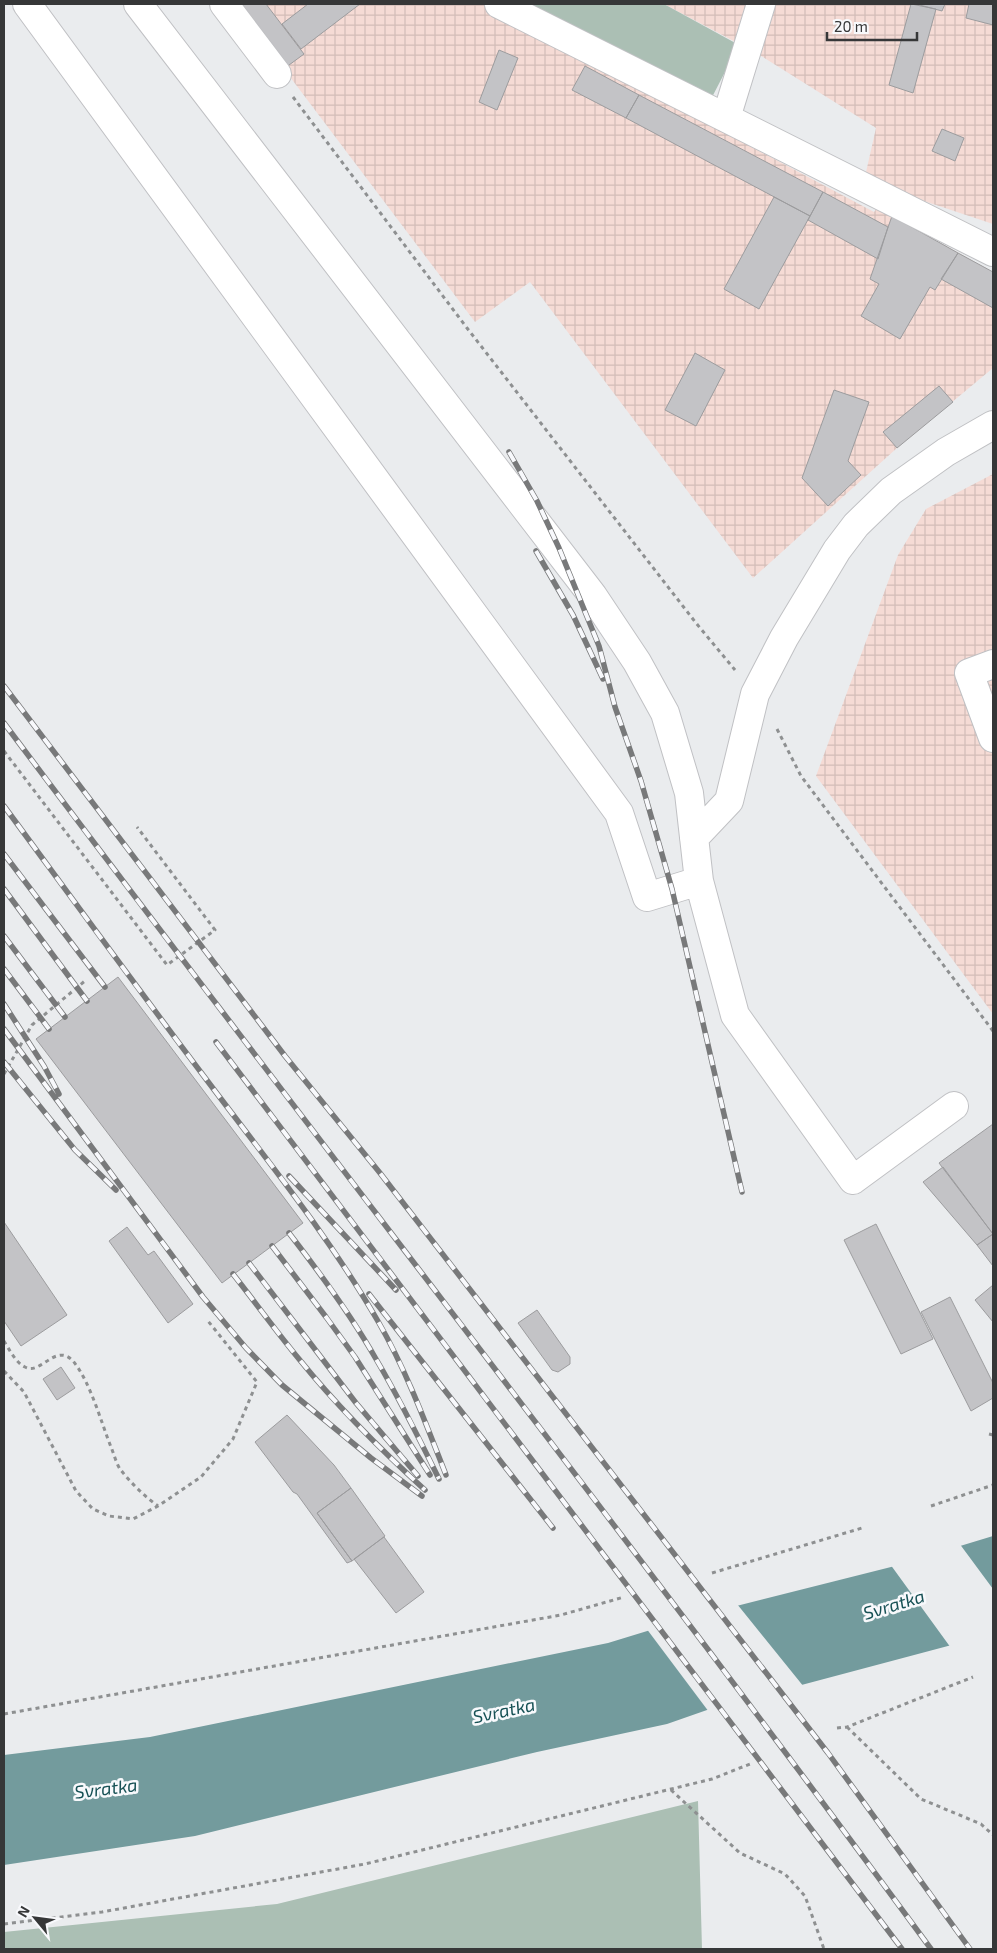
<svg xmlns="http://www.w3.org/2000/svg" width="997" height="1953" font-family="'Exo 2',sans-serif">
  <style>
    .industrial { fill: url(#industrial-grid) }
    .green { fill: #abbfb4 }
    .water { fill: #739b9d }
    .pier { fill: #eaecee }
    .building { fill: #c3c3c6; stroke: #9c9c9e }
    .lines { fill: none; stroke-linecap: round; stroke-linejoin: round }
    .minor-casing { stroke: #c0c1c4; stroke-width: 30 }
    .path { stroke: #8e9091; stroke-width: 3; stroke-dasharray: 4 4; stroke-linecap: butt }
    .minor { stroke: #fff; stroke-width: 28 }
    .rail-casing { stroke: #78797a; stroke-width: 5.5 }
    .rail { stroke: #f8f9fc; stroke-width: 4; stroke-dasharray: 11; stroke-linecap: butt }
    .labels { text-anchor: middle; stroke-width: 5; stroke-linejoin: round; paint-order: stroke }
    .water-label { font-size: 18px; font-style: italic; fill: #175155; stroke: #f8f9fc }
  </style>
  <defs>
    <pattern id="industrial-grid" width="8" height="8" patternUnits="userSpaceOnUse" patternTransform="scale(1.25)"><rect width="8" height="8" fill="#f5dbd5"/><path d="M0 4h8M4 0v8" fill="none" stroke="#d3bdb8"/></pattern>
  </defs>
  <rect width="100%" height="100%" fill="#eaecee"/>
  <!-- industrial -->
  <path class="industrial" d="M235 4H482L874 212 877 208 993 272V368L897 448 753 578 530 282 475 322Z
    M664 4H993V224L864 181 876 128 758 54Z
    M993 474V1014L816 776 898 555 926 509Z"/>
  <!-- green -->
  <path class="green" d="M523 4H664L739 45 710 101Z
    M698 1801 702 1949H4V1932L277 1904Z"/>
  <!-- water -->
  <path class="water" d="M993 1536V1634L707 1710 667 1724 537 1752 195 1836 4 1865V1755L150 1737 608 1643 693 1617 891 1567Z"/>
  <!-- pier -->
  <path class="pier" d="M959 1543 993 1589V1637L951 1648 890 1564Z
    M737 1604 804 1687 709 1712 646 1628Z"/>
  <!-- building -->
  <path class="building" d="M236 4H266L304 54 285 68Z
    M308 4H360L301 49 282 24Z
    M911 4 936 9 913 93 889 85Z
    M916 4H945L942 11Z
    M969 4H993V25L966 18Z
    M499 50 518 58 497 110 479 102Z
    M585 66 639 95 626 118 572 90Z
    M639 95 823 192 810 216 626 118Z
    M942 129 964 138 955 161 932 151Z
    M823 192 888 227 878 259 808 220Z
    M774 197 810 216 759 309 724 289Z
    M892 216 958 253 935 290 930 287 900 339 861 316 879 284 870 279Z
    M958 253 993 272V308L941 279Z
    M695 353 725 370 696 426 665 410Z
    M939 386 953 402 897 448 883 432Z
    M834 390 869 402 848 461 861 475 828 506 802 478Z
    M118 977 303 1223 222 1283 36 1039Z
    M993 1124V1266L977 1245 993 1234 939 1163Z
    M943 1167 993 1234 977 1245 923 1182Z
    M4 1222 67 1315 21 1346 4 1321Z
    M876 1224 933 1339 901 1354 844 1240Z
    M127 1227 148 1255 154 1251 193 1304 168 1323 109 1241Z
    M993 1285V1322L975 1300Z
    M950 1297 993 1383V1398L971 1411 921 1312Z
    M537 1310 570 1357V1364L558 1372 552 1370 518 1323Z
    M61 1367 75 1388 57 1400 43 1379Z
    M287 1415 334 1465 351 1488 317 1513 352 1561 347 1563 297 1494 293 1492 255 1442Z
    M351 1488 385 1536 352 1561 317 1513Z
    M384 1537 424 1592 396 1613 354 1559Z"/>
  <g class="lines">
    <defs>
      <path id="minor" d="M27 4 619 813 647 897 699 881 689 793 665 713 637 662 593 596 138 4
        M224 4 277 74
        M499 4 993 252
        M726 118 761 4
        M993 664 969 673 993 738
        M694 838 729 801 755 694 784 638 837 550 856 525 891 491 946 452 993 425
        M699 881 735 1015 853 1180 954 1106"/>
    </defs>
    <!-- minor casing -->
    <use href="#minor" class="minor-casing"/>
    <!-- path -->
    <path class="path" d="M293 97 467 328 696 623 735 670
      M777 729 801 776 993 1031
      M4 751 167 965 215 930 137 827
      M4 1074 32 1025 86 980
      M4 1341C9 1349 16 1363 25 1367 40 1376 56 1342 73 1361 90 1381 101 1422 111 1447 114 1454 116 1463 120 1469 130 1482 144 1496 158 1506
      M4 1371 24 1392 76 1491 93 1509 109 1516 133 1519 158 1506 201 1477 233 1439 257 1382 208 1321
      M989 1434 993 1435
      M931 1506 993 1485
      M712 1573 862 1528
      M4 1714 561 1615 624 1597
      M847 1727 921 1799 981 1824 993 1835
      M837 1728 847 1727 973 1677
      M671 1790 740 1853 785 1874 805 1896 824 1949
      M4 1924 102 1912 365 1864 712 1779 750 1764"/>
    <!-- minor -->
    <use href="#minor" class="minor"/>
    <defs>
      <path id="rail" d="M509 452 537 501 559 548 599 646 615 707 641 781 672 889 742 1192
        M536 551 573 615 603 679
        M4 686 285 1056 380 1173 828 1753 970 1949
        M4 723C311 1133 628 1536 931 1949
        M4 806C71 897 138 989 206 1079 266 1159 329 1236 379 1323 407 1372 426 1424 446 1475
        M4 854 105 987
        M4 889 87 1001
        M4 936 65 1017
        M4 969 49 1029
        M4 1004 44 1066 59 1094
        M4 1029 203 1297 246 1348 282 1385 371 1458 422 1496
        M216 1042 902 1949
        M4 1062 75 1150 116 1190
        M289 1176 396 1290
        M289 1233C320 1273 351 1315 376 1359 399 1398 419 1438 439 1479
        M272 1246 326 1317 355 1357 430 1475
        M249 1263 356 1403 418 1476
        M233 1274C255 1302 276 1331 299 1359 337 1406 380 1449 425 1490
        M369 1294 553 1528"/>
    </defs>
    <!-- rail casing -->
    <use href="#rail" class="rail-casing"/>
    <!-- rail -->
    <use href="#rail" class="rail"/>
  </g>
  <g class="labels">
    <!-- water labels -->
    <g class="water-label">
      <text transform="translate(894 1605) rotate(-17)" y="6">Svratka</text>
      <text transform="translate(504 1711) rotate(-12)" y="6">Svratka</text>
      <text transform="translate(106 1789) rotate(-7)" y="6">Svratka</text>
    </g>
  </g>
  <!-- border -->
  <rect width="997" height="1953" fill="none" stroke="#363738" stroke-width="10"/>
  <!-- north arrow -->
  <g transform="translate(35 1918) rotate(299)" stroke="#f8f9fc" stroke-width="4" paint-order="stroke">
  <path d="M0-4L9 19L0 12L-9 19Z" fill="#363738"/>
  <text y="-8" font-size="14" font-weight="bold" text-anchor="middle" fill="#363738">N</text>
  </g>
  <!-- scale -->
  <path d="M827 32v8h90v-8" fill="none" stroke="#363738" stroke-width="2.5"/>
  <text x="834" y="32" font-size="15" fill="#363738" stroke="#f8f9fc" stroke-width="4" paint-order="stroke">20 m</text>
</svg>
